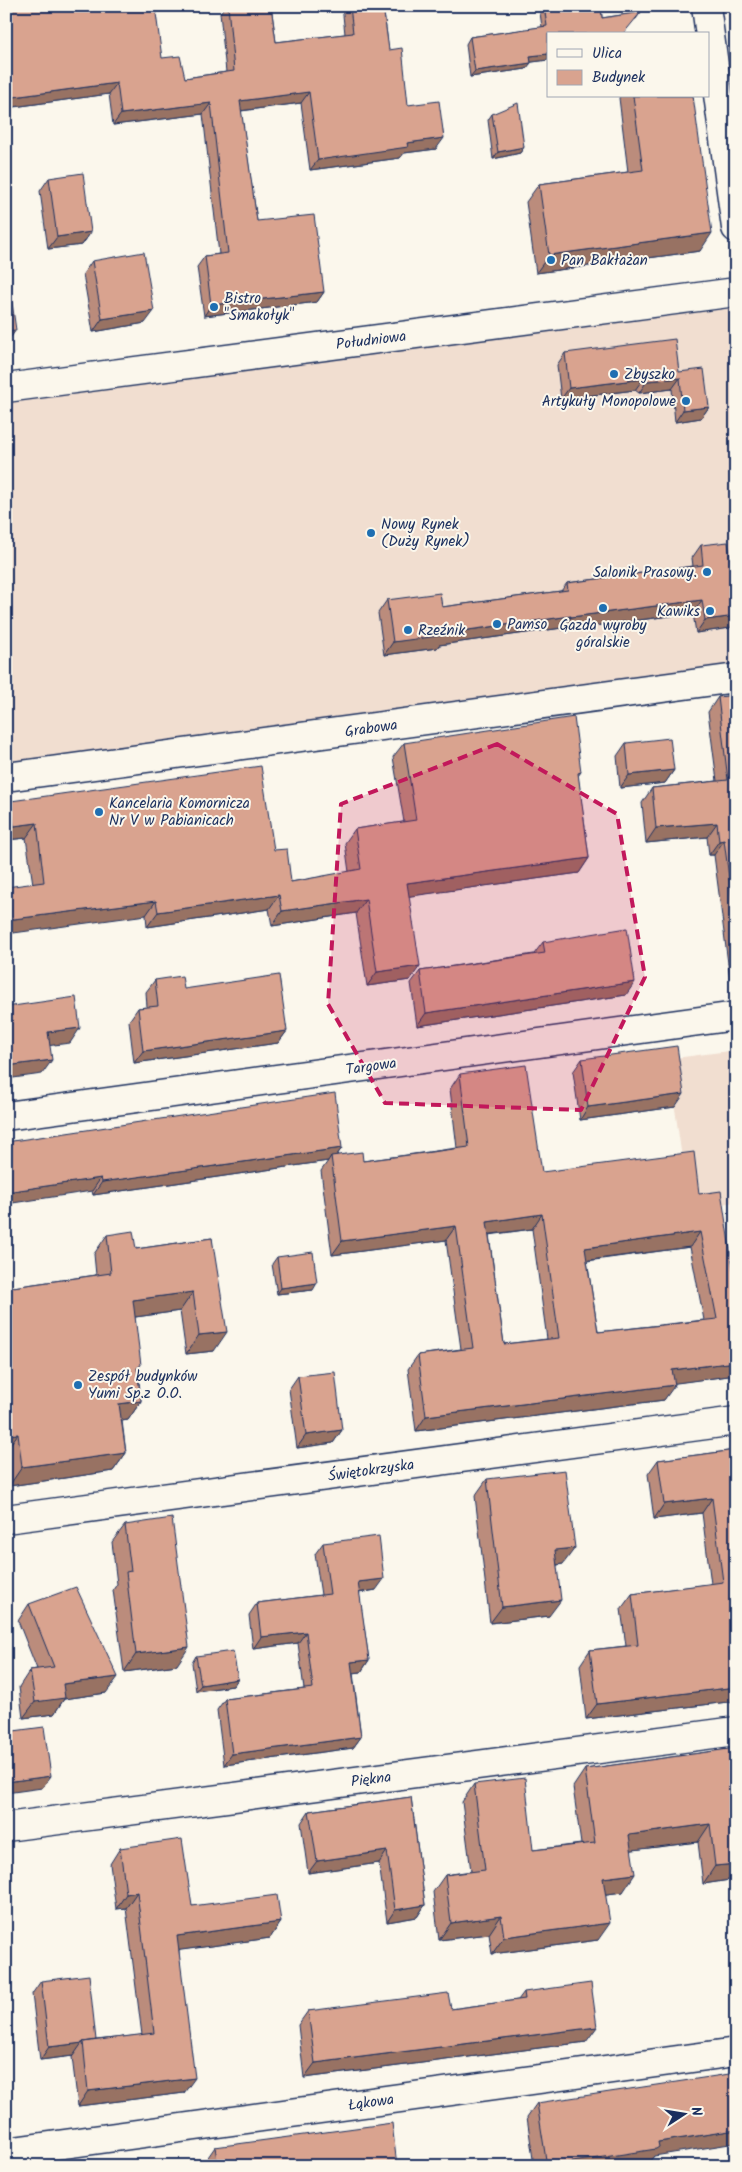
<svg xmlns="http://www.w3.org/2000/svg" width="742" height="2172" font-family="Kalam,sans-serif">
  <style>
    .built { fill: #f1ded0 }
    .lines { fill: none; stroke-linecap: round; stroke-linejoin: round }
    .street-casing { stroke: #1b2f5e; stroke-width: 31 }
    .secondary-casing { stroke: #1b2f5e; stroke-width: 31 }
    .street { stroke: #fbf7ec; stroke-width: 28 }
    .secondary { stroke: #fbf7ec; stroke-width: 28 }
    .wall { fill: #bb8c7b; stroke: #1b2f5e; fill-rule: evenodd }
    .shaded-wall { fill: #987264; stroke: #1b2f5e }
    .building { fill: #d9a38f; stroke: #1b2f5e; fill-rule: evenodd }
    .marked { fill: #c2185b; fill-opacity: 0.2; stroke: #c2185b; stroke-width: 4; stroke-dasharray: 10 6; stroke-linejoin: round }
    .poi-dot { fill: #1f6fb2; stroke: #fbf7ec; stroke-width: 2 }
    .labels { text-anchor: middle; stroke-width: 4; stroke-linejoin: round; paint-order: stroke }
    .poi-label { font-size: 15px; fill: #1b2f5e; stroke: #fbf7ec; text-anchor: start }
    .street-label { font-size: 15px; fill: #1b2f5e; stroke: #fbf7ec }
  </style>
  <rect width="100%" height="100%" fill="#fbf7ec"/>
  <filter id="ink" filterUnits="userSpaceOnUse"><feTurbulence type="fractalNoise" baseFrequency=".02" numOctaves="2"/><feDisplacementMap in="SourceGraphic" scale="10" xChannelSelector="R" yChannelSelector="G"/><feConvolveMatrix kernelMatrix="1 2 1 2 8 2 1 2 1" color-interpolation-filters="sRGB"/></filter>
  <g filter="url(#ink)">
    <!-- built -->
    <path class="built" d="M736 292V678L6 777V388Z
      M736 1050V1202L689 1208 668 1059Z"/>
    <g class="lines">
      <defs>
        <path id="street" d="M6 388 736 292
          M6 777 736 678
          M6 1116 736 1016
          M6 1519 736 1421
          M6 1827 736 1731
          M6 2152 736 2052"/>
        <path id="secondary" d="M706 6 736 228"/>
      </defs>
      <!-- street casing -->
      <use href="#street" class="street-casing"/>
      <!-- secondary casing -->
      <use href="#secondary" class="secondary-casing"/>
      <!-- street -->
      <use href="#street" class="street"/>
      <!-- secondary -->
      <use href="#secondary" class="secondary"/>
    </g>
    <!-- wall -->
    <path class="wall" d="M225 6H271L276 42 345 34 342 6H383L389 50 408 105 436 149 404 153 400 158 310 170 301 103 241 111 257 221 324 292 317 302 204 316 197 267 205 256 219 254 203 114 113 125 109 94 6 108 162 58 185 78 226 72 220 13Z
      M539 6H601L602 18 641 12 636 19 548 34V60L531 62 526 69 470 77 466 44 470 37 542 27Z
      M620 96H693L700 251 536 273 526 202 539 184 628 172 619 98Z
      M492 114 524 147 520 153 493 159 488 120Z
      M49 178 91 232 82 245 48 249 40 191Z
      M92 261 145 323 93 332 83 274Z
      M565 353 679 372 709 407 701 418 675 422 672 389 639 393 635 390 561 399 557 365Z
      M701 545 736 597V620L730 628 696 633 693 613 562 630V628L439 645 437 648 384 655 378 613 387 600 442 607 561 591 567 583 693 566 692 558Z
      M736 695V978L730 979 714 855H709L707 837 646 843 642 803 652 788 717 781 708 712 718 697Z
      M404 743 581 772 578 776 589 858 579 873 409 896 410 980 367 986 356 913 272 926 269 909 147 927 146 915 33 884 26 838 6 840V807L11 801 274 850 291 882 349 872 345 843 355 829 404 822 393 757Z
      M626 743 674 770 665 783 620 788 617 756Z
      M543 942 626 995 417 1026 411 983 420 971 534 954Z
      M155 980 287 1031 278 1043 134 1063 129 1021 138 1008 147 1007 146 992Z
      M736 1047V1063L734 1049Z
      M582 1059 675 1107 580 1120 573 1072Z
      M460 1074 542 1172 699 1194 736 1289V1375L674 1383 664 1400 416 1431 408 1369 418 1355 461 1349 446 1240 332 1255 321 1171 328 1161 93 1195 92 1191 6 1142 342 1148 337 1155 363 1161 457 1148 450 1089ZM532 1229 547 1339 504 1344 489 1235ZM690 1247 704 1320 598 1332 587 1261Z
      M107 1235 136 1249 212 1238 214 1351 186 1354 180 1311 135 1317 138 1371 141 1401 128 1420 122 1421 126 1453 113 1471 9 1486 6 1465V1288L96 1275 94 1254Z
      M277 1257 313 1290 277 1294 272 1264Z
      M298 1376 342 1430 333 1443 297 1448 289 1389Z
      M736 1450V1701L586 1719 580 1665 590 1650 626 1646 621 1609 632 1594 711 1584 702 1513 654 1519 648 1474 658 1460Z
      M487 1479 563 1564 557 1565 549 1616 490 1623 475 1496Z
      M125 1525 177 1665 124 1672 113 1590 117 1584 112 1542Z
      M323 1543 376 1590 359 1593 369 1660 361 1672 353 1673 361 1737 353 1748 224 1765 217 1710 225 1699 304 1689 298 1643 253 1649 249 1615 257 1603 321 1595 315 1554Z
      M29 1604 106 1693 64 1699 54 1714 23 1718 19 1687 30 1670 37 1669 18 1621Z
      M196 1656 238 1679 233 1686 196 1691 192 1663Z
      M736 1748V1879L703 1884 698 1842 631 1850 623 1892 606 1894 598 1940 492 1954 489 1934 439 1940 433 1892 445 1875 471 1871 462 1802 474 1784 533 1850 581 1844 573 1787 585 1769Z
      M411 1797 425 1905 417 1917 387 1922 379 1863 308 1873 301 1823 309 1811Z
      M120 1848 192 1906 281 1922 270 1938 179 1950 184 2093 78 2106 72 2057 73 2056 40 2060 32 1994 41 1981 96 2040 142 2035 126 1908 116 1909 110 1864Z
      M524 1992 586 2042 304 2078 298 2025 308 2011 451 2009 518 2000Z
      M537 2103 654 2156 649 2162 645 2164 633 2166H534L527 2117Z
      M215 2147 397 2166H207L206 2160Z"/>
    <!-- shaded-wall -->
    <path class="shaded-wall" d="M548 54V60L525 63 530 56Z
      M531 63 526 69 470 77 475 71Z
      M117 83 109 94 6 108V98Z
      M309 92 301 103 232 112 240 101Z
      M211 103 203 114 113 125 121 114Z
      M444 138 436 149 404 153 400 158 310 170 318 160 407 143Z
      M524 147 520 153 493 159 498 152Z
      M91 232 82 245 48 249 57 237Z
      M712 233 700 251 536 273 549 255Z
      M324 292 317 302 204 316 211 305Z
      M154 311 145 323 93 332 102 319Z
      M16 330 6 344V331Z
      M680 378 672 389 639 393 647 381Z
      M643 379 635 390 561 399 569 388Z
      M709 407 701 418 675 422 683 410Z
      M702 600 693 613 562 630 571 617Z
      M571 616 562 628 439 645 437 648 384 655 393 642 446 633Z
      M736 616V620L730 628 696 633 705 620Z
      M674 770 665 783 620 788 629 775Z
      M37 823 26 838 6 840V837L14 826Z
      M717 823 707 837 646 843 656 828Z
      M724 840 714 855H709L719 841Z
      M589 858 579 873 397 898 407 883Z
      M279 895 269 909 147 927 158 912Z
      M366 899 356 913 272 926 282 911Z
      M156 901 146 915 6 934V920Z
      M420 966 410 980 367 986 377 972Z
      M736 971V978L730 979Z
      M635 982 626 995 417 1026 426 1013Z
      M80 1028 70 1043 38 1047 48 1032Z
      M287 1031 278 1043 134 1063 143 1051Z
      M52 1060 42 1074 6 1079V1066Z
      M684 1094 675 1107 580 1120 588 1107Z
      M342 1148 333 1160 331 1156 328 1161 93 1195 102 1182Z
      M101 1178 92 1191 6 1204V1192Z
      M542 1214 532 1229 476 1236 487 1222Z
      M456 1226 446 1240 332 1255 342 1241Z
      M700 1232 690 1247 575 1262 585 1248Z
      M317 1283 313 1290 277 1294 281 1288Z
      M193 1292 180 1311 120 1319 133 1300Z
      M227 1332 214 1351 186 1354 199 1335Z
      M736 1362V1375L662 1385 672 1370Z
      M675 1385 664 1400 416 1431 426 1416Z
      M141 1401 128 1420 106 1423 119 1404Z
      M342 1430 333 1443 297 1448 306 1435Z
      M18 1434 6 1450V1435Z
      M126 1453 113 1471 9 1486 22 1467Z
      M712 1498 702 1513 654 1519 664 1504Z
      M575 1548 563 1564 543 1567 555 1550Z
      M384 1579 376 1590 350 1594 358 1582Z
      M561 1600 549 1616 490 1623 502 1607Z
      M306 1632 298 1643 253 1649 261 1637Z
      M189 1647 177 1665 124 1672 136 1654Z
      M369 1660 361 1672 343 1674 351 1662Z
      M118 1677 106 1693 64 1699 54 1714 23 1718 35 1702 63 1684Z
      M238 1679 233 1686 196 1691 201 1685Z
      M736 1687V1701L586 1719 597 1704Z
      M361 1737 353 1748 224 1765 232 1754Z
      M51 1776 42 1788 6 1793V1782Z
      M710 1824 698 1842 617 1852 629 1835Z
      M387 1851 379 1863 308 1873 317 1861Z
      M736 1864V1879L703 1884 715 1866Z
      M635 1874 623 1892 591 1896 603 1878Z
      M137 1892 126 1908 116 1909 126 1894Z
      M425 1905 417 1917 387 1922 395 1910Z
      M501 1916 489 1934 439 1940 451 1923Z
      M281 1922 270 1938 167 1952 177 1936Z
      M610 1923 598 1940 492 1954 504 1937Z
      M597 2027 586 2042 304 2078 315 2063Z
      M82 2043 73 2056 40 2060 49 2047Z
      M195 2078 184 2093 78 2106 88 2091Z
      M736 2130V2143L654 2156 649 2162 645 2164 633 2166H546L658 2142Z"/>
    <!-- building -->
    <path class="building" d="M6 6H155L162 58 180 56 185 78 234 71 228 6H271L276 42 353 33 350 6H383L389 50 402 48 408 105 439 101 444 138 407 143 408 147 318 160 309 92 240 101 257 221 314 215 324 292 211 305 205 256 228 253 211 103 121 114 117 83 6 98Z
      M544 6H601L602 18 641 12 623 34H548V54L530 56 531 63 475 71 470 37 547 26Z
      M633 96H693L712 233 549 255 539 184 643 170Z
      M518 103 524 147 498 152 492 114Z
      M83 173 91 232 57 237 49 178Z
      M144 252 154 311 102 319 92 261Z
      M6 261 16 330 6 331Z
      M675 339 679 372 704 369 709 407 683 410 680 378 647 381 643 379 569 388 565 353Z
      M728 542 736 597V616L705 620 702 600 571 617V616L446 633V635L393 642 387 600 440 593 442 607 568 590 567 583 703 565 701 545Z
      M736 695V930L724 840 719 841 717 823 656 828 652 788 728 780 718 697Z
      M574 717 581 772 578 773 589 858 407 883 420 966 377 972 366 899 282 911 279 895 158 912 156 901 6 920V887L44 882 37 823 14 826 11 801 261 766 274 850 287 849 291 882 361 869 355 829 416 820 404 743Z
      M670 738 674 770 629 775 626 743Z
      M627 928 635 982 426 1013 420 971 545 953 543 942Z
      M279 975 287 1031 143 1051 138 1008 158 1006 155 980 182 976 184 989Z
      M76 997 80 1028 48 1032 52 1060 6 1066V1007Z
      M677 1046 684 1094 588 1107 582 1059Z
      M526 1065 542 1172 694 1152 699 1194 721 1191 736 1289V1362L672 1370 675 1385 426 1416 418 1355 473 1348 456 1226 342 1241 331 1156 362 1152 363 1161 469 1147 460 1074ZM542 1214 559 1338 504 1344 487 1222ZM700 1232 717 1319 598 1332 585 1248Z
      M335 1093 342 1148 102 1182 101 1178 6 1192V1142Z
      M133 1231 136 1249 212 1238 227 1332 199 1335 193 1292 133 1300 141 1365 137 1368 141 1401 119 1404 126 1453 22 1467 18 1434 6 1435V1380H10L6 1356V1288L111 1273 107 1235Z
      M313 1252 317 1283 281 1288 277 1257Z
      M335 1372 342 1430 306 1435 298 1376Z
      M736 1450V1687L597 1704 590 1650 638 1645 632 1594 723 1582 712 1498 664 1504 658 1460Z
      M565 1470 575 1548 555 1550 561 1600 502 1607 487 1479Z
      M172 1518 189 1647 136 1654 126 1572 131 1571 125 1525Z
      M379 1536 384 1579 358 1582 369 1660 351 1662 361 1737 232 1754 225 1699 313 1688 306 1632 261 1637 257 1603 330 1594 323 1543Z
      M76 1587 118 1677 63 1684 65 1698 35 1702 30 1670 54 1667 29 1604Z
      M233 1651 238 1679 201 1685 196 1656Z
      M44 1727 51 1776 6 1782V1732Z
      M736 1748V1864L715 1866 710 1824 629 1835 635 1874 603 1878 610 1923 504 1937 501 1916 451 1923 445 1875 485 1870 474 1784 525 1778 533 1850 595 1843 585 1769Z
      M411 1797 425 1905 395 1910 387 1851 317 1861 309 1811Z
      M182 1839 192 1906 277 1895 281 1922 177 1936 195 2078 88 2091 83 2042 154 2033 137 1892 126 1894 120 1848Z
      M89 1975 96 2040 83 2042V2043L49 2047 41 1981Z
      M591 1983 597 2027 315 2063 308 2011 448 1993 451 2009 525 1999 524 1992Z
      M736 2073V2130L658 2142 659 2147 656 2149 547 2166 537 2103Z
      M392 2123 397 2166H218L215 2147Z
      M90 2161V2166H55Z"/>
  </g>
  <!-- marked area -->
  <path class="marked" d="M497 744 617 814 645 977 581 1110 385 1103 328 1004 341 804Z"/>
  <!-- markers -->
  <g class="poi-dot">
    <circle cx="551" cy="260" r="5"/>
    <circle cx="214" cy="307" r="5"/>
    <circle cx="614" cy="374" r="5"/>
    <circle cx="686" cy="401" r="5"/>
    <circle cx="371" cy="533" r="5"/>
    <circle cx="707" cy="572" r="5"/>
    <circle cx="603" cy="608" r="5"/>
    <circle cx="710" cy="611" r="5"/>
    <circle cx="497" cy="624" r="5"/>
    <circle cx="408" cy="630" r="5"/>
    <circle cx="99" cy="812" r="5"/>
    <circle cx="78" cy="1385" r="5"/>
  </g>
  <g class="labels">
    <!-- poi labels -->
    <g class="poi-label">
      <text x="561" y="265">Pan Bakłażan</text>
      <text x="224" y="303">Bistro<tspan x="224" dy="17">"Smakołyk"</tspan></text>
      <text x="624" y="379">Zbyszko</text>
      <text x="676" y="406" text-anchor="end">Artykuły Monopolowe</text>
      <text x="381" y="529">Nowy Rynek<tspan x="381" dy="17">(Duży Rynek)</tspan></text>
      <text x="697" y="577" text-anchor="end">Salonik Prasowy.</text>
      <text x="700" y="616" text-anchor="end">Kawiks</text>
      <text x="507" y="629">Pamso</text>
      <text x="603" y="630" text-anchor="middle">Gazda wyroby<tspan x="603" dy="17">góralskie</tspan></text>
      <text x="418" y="635">Rzeźnik</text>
      <text x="109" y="808">Kancelaria Komornicza<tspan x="109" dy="17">Nr V w Pabianicach</tspan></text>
      <text x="88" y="1381">Zespół budynków<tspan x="88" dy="17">Yumi Sp.z O.O.</tspan></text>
    </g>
    <!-- street labels -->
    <g class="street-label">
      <text transform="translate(371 340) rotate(-7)" y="5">Południowa</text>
      <text transform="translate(371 728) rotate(-8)" y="5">Grabowa</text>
      <text transform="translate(371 1066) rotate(-8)" y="5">Targowa</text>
      <text transform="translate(371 1470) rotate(-8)" y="5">Świętokrzyska</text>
      <text transform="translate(371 1779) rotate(-7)" y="5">Piękna</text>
      <text transform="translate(371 2102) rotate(-8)" y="5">Łąkowa</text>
    </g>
  </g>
  <!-- margin -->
  <rect width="742" height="2172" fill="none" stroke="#fbf7ec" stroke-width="25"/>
  <rect x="12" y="12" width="717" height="2147" fill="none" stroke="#1b2f5e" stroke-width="2" filter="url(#ink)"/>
  <!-- legend -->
  <rect x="547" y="32" width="162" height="65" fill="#fbf7ec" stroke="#a1a7b3"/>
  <rect x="557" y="49" width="25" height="8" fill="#fbf7ec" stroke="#a1a7b3"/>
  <text x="592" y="58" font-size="15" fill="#1b2f5e">Ulica</text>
  <rect x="557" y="70" width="25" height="15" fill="#d9a38f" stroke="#a1a7b3"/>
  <text x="592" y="82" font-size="15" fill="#1b2f5e">Budynek</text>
  <!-- north arrow -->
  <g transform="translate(684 2114) rotate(78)" stroke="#fbf7ec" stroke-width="4" paint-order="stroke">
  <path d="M0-4L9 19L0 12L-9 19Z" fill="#1b2f5e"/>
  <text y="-8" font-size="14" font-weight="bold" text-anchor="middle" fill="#1b2f5e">N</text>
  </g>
</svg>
